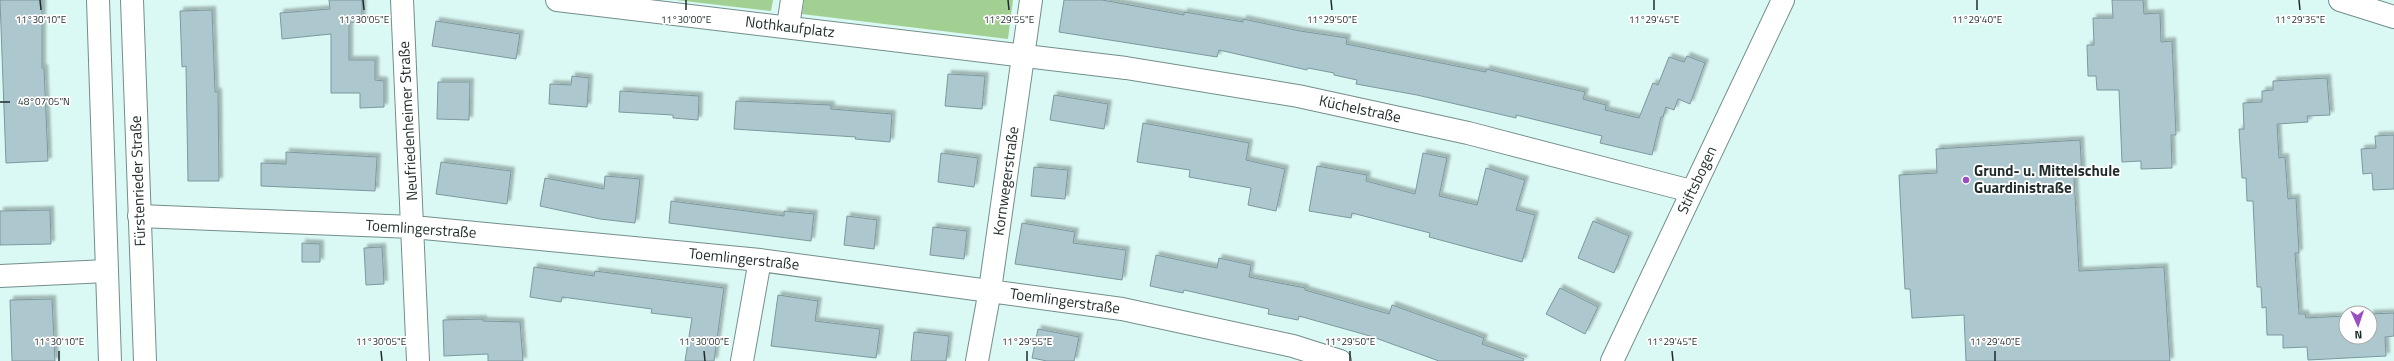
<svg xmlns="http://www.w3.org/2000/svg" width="2394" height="361" font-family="'Titillium Web',sans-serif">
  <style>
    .green { fill: #a2cf92 }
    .building { fill: #acc8ce; stroke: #7d989e; filter: url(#shadow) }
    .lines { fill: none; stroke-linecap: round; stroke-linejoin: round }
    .minor-casing { stroke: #738e8b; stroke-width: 24 }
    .major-casing { stroke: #738e8b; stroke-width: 24 }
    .minor { stroke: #fff; stroke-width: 22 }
    .major { stroke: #fff; stroke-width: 22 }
    .ticks { fill: none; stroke: #1f2b2a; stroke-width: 1.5 }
    .poi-dot { fill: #9a4fc1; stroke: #fefefe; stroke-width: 1.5 }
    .labels { text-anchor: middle; stroke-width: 3.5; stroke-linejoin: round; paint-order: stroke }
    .street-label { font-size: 15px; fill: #1f2b2a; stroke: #fefefe }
    .poi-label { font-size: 15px; font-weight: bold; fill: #1f2b2a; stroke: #fefefe; text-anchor: start }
    .ticks-label { font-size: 10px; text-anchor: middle; fill: #1f2b2a; stroke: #fefefe; stroke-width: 3.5; stroke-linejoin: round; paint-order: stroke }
  </style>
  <defs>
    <filter id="shadow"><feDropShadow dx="3.5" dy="-3.5" stdDeviation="1" flood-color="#0004"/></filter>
  </defs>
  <rect width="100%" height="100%" fill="#daf8f4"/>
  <!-- green -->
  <path class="green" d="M676 0H773L771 11Z
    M804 0H1013L1008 39 802 14Z"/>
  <!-- building -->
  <path class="building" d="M0 0H42V68H44L48 161 6 163Z
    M329 0H362V22L349 23V60H375V80L384 81V107L360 108V93H331V34L282 39 280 13 330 9Z
    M1064 0H1102L1184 15V12L1243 22V19L1300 31 1347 38 1346 44 1486 72V69L1585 92 1583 99 1606 105 1605 110 1639 118 1653 83 1658 85 1669 57 1684 62 1687 56 1705 63 1690 104 1678 99 1674 110 1666 107 1663 117H1661L1652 155 1600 143 1602 136 1516 115V118L1417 95 1356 84 1357 80 1334 75V73L1308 68 1307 70 1219 50 1217 57 1059 32Z
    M2112 0H2143L2144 14 2160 13 2161 42 2172 41 2176 135H2171L2172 168 2141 169V161L2122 162 2119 90H2097L2096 76H2088L2087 45H2094L2093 18H2113Z
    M212 10 215 92H218L219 181H188L186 66 182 67 180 11Z
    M436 21 520 34 516 59 432 46Z
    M948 74 985 76 982 109 945 106Z
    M572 76 589 78 587 107 549 104 550 84 571 85Z
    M2327 78 2330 115 2307 116 2308 122 2277 124 2279 158 2285 157 2288 199 2296 198 2299 253H2295L2299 314H2305L2306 318 2346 316V337H2370V314L2394 313V336L2385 337 2386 356 2308 360 2307 347 2283 348V335H2267L2266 307 2262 308 2261 287H2257L2253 201H2247L2246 178H2242L2239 129H2244L2243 103 2262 102V91L2273 90V81Z
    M438 82H470L469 120 437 119Z
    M620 91 699 96 698 120 673 118V115L619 112Z
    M1054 95 1108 104 1104 129 1050 120Z
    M736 101 831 105V109L892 114 890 142 855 139 856 137 734 129Z
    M1143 123 1249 143 1246 160 1285 169 1276 211 1248 205 1251 188 1189 177 1190 170 1137 162Z
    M2394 135V189L2373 190 2372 173 2363 174 2361 149 2376 148 2375 136Z
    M2080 140 2082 177H2074L2079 271 2164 267 2170 361H1966L1964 315 1912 318 1910 289H1905L1899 175 1937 173 1936 149Z
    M286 152 377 157 375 191 261 186V163L286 164Z
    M941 153 978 158 974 187 938 182Z
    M1423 153 1447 158 1439 196 1477 205 1486 168 1525 180 1516 210 1535 215 1522 262 1429 237 1430 233 1352 213 1351 218 1309 211 1317 166 1367 175 1366 181 1415 194Z
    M441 162 511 171 507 204 436 194Z
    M1034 167 1068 170 1065 199 1031 196Z
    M605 176 640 179 635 223 600 219 540 206 545 178 604 189Z
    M671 201 784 216V211L814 214 811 241 669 223Z
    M50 210 51 244 0 245V211Z
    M847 216 877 220 874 249 844 245Z
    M1593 221 1629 236 1614 273 1578 258Z
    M1022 223 1075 232 1073 243 1126 250 1122 280 1015 264Z
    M933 227 967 231 964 259 930 255Z
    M302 243 320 244V262H302Z
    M382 247 384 284 366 285 364 248Z
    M1156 255 1217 268 1219 258 1251 265 1249 277 1305 288V290L1389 314 1392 305 1484 338 1482 344 1524 359 1523 361H1439L1370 336 1299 316 1298 320 1268 314 1269 309 1184 290 1183 293 1150 286Z
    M534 267 594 276 595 271 724 288 714 361H685L692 318 651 313 652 309 562 297 561 302 530 297Z
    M1560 288 1598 307 1585 334 1546 314Z
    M778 295 818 301 815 321 880 329 876 358 771 346Z
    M52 299 55 361H12L10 300Z
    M483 319V321L520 322 523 361H488V354L444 356 443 320Z
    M1038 329 1079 337 1074 361H1047L1032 358Z
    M914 332 949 336 946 361H911Z"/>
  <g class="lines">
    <defs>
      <path id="minor" d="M402 0 418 361
        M557 0 1126 68 1298 96 1468 133 1691 191
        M2340 0 2394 17
        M788 26 792 0
        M139 216 413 227 760 260 1122 309 1293 346 1340 361
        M0 276 107 271
        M742 361 760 260
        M977 361 990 290 1031 0
        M1612 361 1783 0"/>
      <path id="major" d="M98 0 110 361
        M132 0 145 361"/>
    </defs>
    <!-- minor casing -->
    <use href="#minor" class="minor-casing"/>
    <!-- major casing -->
    <use href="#major" class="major-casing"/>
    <!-- minor -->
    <use href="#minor" class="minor"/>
    <!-- major -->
    <use href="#major" class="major"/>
  </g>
  <!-- ticks -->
  <path class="ticks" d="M40 0 41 10M363 0 364 10M686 0V10M1008 0 1009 10M1331 0 1332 10M1654 0V10M1977 0V10M2299 0 2300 10M0 102H10M59 351V361M381 351 382 361M704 351 705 361M1027 351V361M1350 351V361M1672 351 1673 361M1995 351V361"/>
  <!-- markers -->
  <circle class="poi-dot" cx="1966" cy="180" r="4"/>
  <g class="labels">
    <!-- street labels -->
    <g class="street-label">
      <text transform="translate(790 27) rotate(7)" y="5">Nothkaufplatz</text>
      <text transform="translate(1360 109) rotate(12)" y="5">Küchelstraße</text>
      <text transform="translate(408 121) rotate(-93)" y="5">Neufriedenheimer Straße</text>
      <text transform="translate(1697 180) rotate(-65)" y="5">Stiftsbogen</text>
      <text transform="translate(138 181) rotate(-92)" y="5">Fürstenrieder Straße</text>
      <text transform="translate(1006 181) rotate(-82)" y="5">Kornwegerstraße</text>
      <text transform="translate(421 229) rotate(4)" y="5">Toemlingerstraße</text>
      <text transform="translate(744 259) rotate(6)" y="5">Toemlingerstraße</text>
      <text transform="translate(1065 301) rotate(8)" y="5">Toemlingerstraße</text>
    </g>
    <!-- poi labels -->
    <g class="poi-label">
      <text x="1974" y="176">Grund- u. Mittelschule<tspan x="1974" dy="17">Guardinistraße</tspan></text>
    </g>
  </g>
  <g class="ticks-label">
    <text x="41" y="23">11°30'10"E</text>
    <text x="364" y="23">11°30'05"E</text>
    <text x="686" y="23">11°30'00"E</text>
    <text x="1009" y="23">11°29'55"E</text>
    <text x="1332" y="23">11°29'50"E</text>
    <text x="1654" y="23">11°29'45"E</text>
    <text x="1977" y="23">11°29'40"E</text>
    <text x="2300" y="23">11°29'35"E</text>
    <text x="44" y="105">48°07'05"N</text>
    <text x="59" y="345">11°30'10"E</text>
    <text x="381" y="345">11°30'05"E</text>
    <text x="704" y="345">11°30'00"E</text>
    <text x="1027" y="345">11°29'55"E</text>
    <text x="1350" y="345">11°29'50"E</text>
    <text x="1672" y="345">11°29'45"E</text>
    <text x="1995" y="345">11°29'40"E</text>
  </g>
  <!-- north arrow -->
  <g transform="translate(2358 325) rotate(177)"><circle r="19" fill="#fefefe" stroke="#a5aaa9"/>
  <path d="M0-3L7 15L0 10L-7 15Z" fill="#9a4fc1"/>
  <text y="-6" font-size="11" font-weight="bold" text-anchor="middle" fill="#1f2b2a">N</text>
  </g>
</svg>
